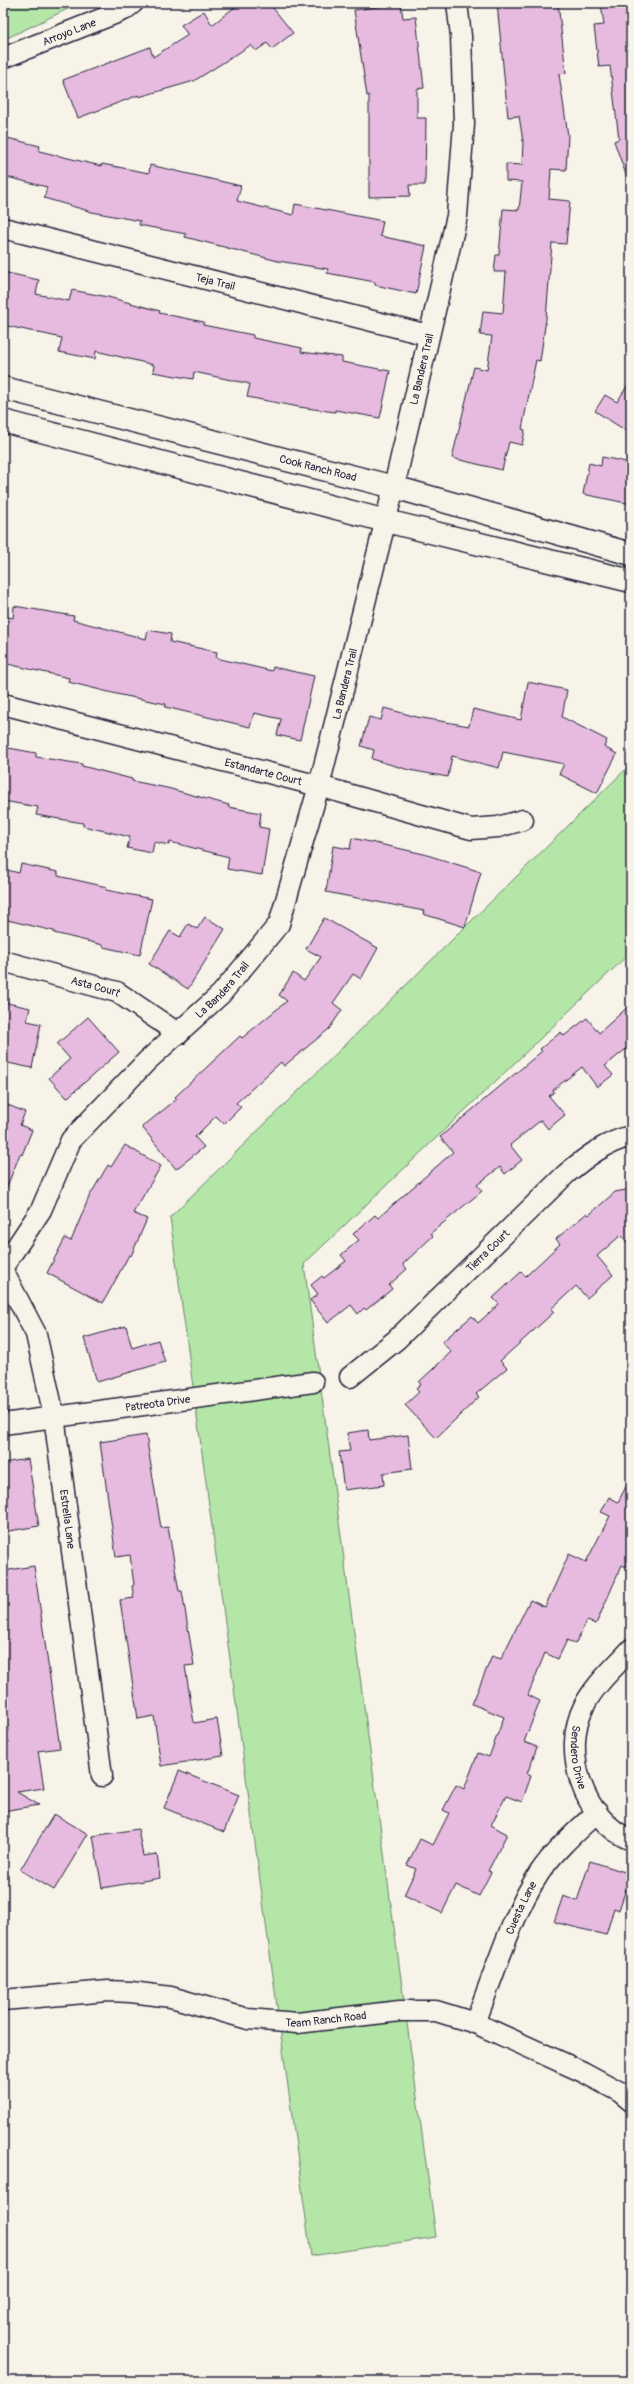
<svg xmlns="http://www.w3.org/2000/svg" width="634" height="2384" font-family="Pangolin,sans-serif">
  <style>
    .green { fill: #b4e6a7; stroke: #6b8471 }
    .building { fill: #e7bbdf; stroke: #22223b }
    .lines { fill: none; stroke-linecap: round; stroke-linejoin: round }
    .street-casing { stroke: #22223b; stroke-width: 23 }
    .secondary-casing { stroke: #22223b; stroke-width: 25 }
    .street { stroke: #f7f3e8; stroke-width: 20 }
    .secondary { stroke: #f7f3e8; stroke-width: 22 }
    .labels { text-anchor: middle; stroke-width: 3.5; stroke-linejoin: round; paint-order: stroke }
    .street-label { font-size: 11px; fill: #22223b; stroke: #f7f3e8 }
  </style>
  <rect width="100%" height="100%" fill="#f7f3e8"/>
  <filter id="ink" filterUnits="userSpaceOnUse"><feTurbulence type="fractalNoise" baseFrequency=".025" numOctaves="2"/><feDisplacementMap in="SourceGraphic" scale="8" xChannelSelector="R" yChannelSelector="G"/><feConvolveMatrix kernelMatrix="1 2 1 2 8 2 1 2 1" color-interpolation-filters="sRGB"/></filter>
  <g filter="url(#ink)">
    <!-- green -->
    <path class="green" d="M3 3H80L3 40Z
      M631 764V952L304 1264 436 2237 311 2256 170 1217Z"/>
    <!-- building -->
    <path class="building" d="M240 3H269L293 33 272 49 267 43 256 51 251 45 194 81 139 97V95L78 118 63 80 150 47 153 57 188 35 181 25 204 11 212 25Z
      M497 3H558L566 73 559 74 568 136 566 170 551 169 549 199 570 201 566 244 552 243 546 319 540 361 536 360 522 429 525 430 522 445 509 442 502 470 452 458 474 367 487 370 492 336 480 335 483 311 503 313 506 272H494L496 255H499L503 209 519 210 522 182 506 181V164L522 165 523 141 519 116 508 117Z
      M601 3H631L629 183 614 141 619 139 610 66 599 67 594 26 604 25Z
      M401 4 403 18 416 17 424 88 417 89V118H426L425 185H409L410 196 369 197V95L367 96 354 10Z
      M3 137 40 146 39 151 101 166 102 164 149 173 150 165 241 186 237 201 293 215 295 204 383 221 380 236 426 246 416 294 375 285V282L327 273 328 269 278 261 185 237 186 234 139 225 140 221 92 212 44 198 47 187 3 176Z
      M3 272 39 280 36 294 69 301 72 290 108 297 160 311 159 313 204 322 203 325 253 335V338L302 348 301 352 342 357V362L390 371 380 418 335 410V412L299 407 247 397 250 384 194 372 193 379 153 372 154 365 96 351 95 359 59 352 62 338 3 325Z
      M631 380V434L595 411 605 395 617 402Z
      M602 457 631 463V504L583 494 589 463 601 466Z
      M14 606 74 616 73 620 146 639 148 630 171 634 170 642 217 652 216 658 272 671 273 667 314 676 300 740 277 735 281 719 254 713 250 727 165 707 166 704 121 695 68 682 69 678 3 663V616L13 618Z
      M528 682 567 690 562 717 607 740 604 747 617 754 597 793 559 774 564 764 503 752 499 768 452 756 448 777 409 770 372 759 374 750 361 746 369 717 381 720 384 708 417 717 469 726 473 709 521 720Z
      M3 747 36 753V757L82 764V766L132 779V781L167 788 229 805 228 807 261 813 259 827 269 829 262 875 227 869 229 857 170 842 169 845 154 842 152 853 127 848 130 837 83 826V823L36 815 38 807 3 801Z
      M352 838 424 854 481 872 465 927 423 914 424 911 326 892 333 846 350 849Z
      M21 864 58 872V876L107 887 106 890 152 899 140 955 103 947V945L54 933V931L3 919V869L19 873Z
      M205 917 225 929 188 989 149 964 170 931 180 937 188 924 197 929Z
      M324 918 378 948 361 979 353 974 333 1003 342 1010 329 1029 284 1066 281 1062 236 1103 241 1107 224 1124 216 1116 195 1137 204 1147 176 1169 142 1127 177 1099 175 1097 240 1036 242 1038 287 1001 279 995 293 973 304 981 321 957 306 949Z
      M3 1002 30 1008 27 1021 41 1024 32 1068 3 1062Z
      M631 1004V1045L605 1066 613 1075 597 1087 582 1067 553 1090 554 1092 549 1096 565 1115 548 1129 541 1120 510 1145 522 1160 505 1174 500 1167 477 1185 482 1191 431 1233 433 1236 403 1264 407 1269 389 1285 392 1289 366 1310 364 1308 358 1314 351 1305 328 1323 310 1300 318 1294 311 1285 322 1276 324 1278 346 1261 341 1255 359 1240 353 1234 375 1215 378 1218 453 1152 440 1137 542 1051 540 1049 561 1032 564 1036 587 1018 599 1033Z
      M88 1017 119 1052 67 1098 49 1078 70 1059 57 1044Z
      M3 1103 25 1112 20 1125 32 1130 22 1155 20 1154 4 1194Z
      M125 1145 161 1166 133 1213 147 1219 131 1256 129 1255 103 1303 47 1273 65 1238 71 1241 89 1197 108 1165 111 1167Z
      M631 1189V1247L621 1235 597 1256 613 1275 587 1298 576 1286 551 1309 554 1312 500 1361 507 1368 476 1394 479 1397 436 1438 405 1405 419 1392 416 1389 421 1385 419 1382 451 1352 442 1342 472 1316 478 1323 499 1304 493 1298 521 1272 526 1276 560 1244 556 1239 587 1213 589 1215 615 1192Z
      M126 1326 132 1348 158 1340 165 1362 97 1382 84 1338Z
      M368 1430 369 1440 408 1435 412 1469 383 1473 384 1485 344 1490 339 1452 350 1451 347 1433Z
      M146 1435 161 1528 168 1527 179 1591H182L194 1665 185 1666 194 1723 217 1719 223 1756 161 1766 154 1716 138 1719 120 1600 134 1598 132 1586 134 1585 130 1555 116 1557 100 1442Z
      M28 1459 39 1526 3 1532V1463Z
      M631 1477V1558L626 1567 622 1565 596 1624 587 1621 575 1644 567 1640 558 1659 545 1653 528 1695 540 1701 524 1742 537 1747 527 1774 531 1776 522 1802 506 1796 491 1825 507 1834 488 1871 491 1872 479 1896 456 1885 442 1913 404 1895 416 1869 407 1865 420 1839 433 1845 449 1813 443 1810 456 1785 464 1789 478 1753 489 1757 504 1717 472 1704 492 1656 501 1659 530 1600 545 1607 569 1554 586 1562 610 1516 601 1512 609 1497 618 1502Z
      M34 1566 60 1748 38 1751 44 1788 17 1792 39 1805 3 1811V1769L6 1768 3 1746V1571Z
      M179 1771 239 1795 224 1832 164 1808Z
      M54 1814 88 1834 54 1890 20 1870Z
      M138 1829 143 1856 157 1854 160 1878 102 1888 93 1836Z
      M590 1861 631 1874 619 1910 614 1908 606 1935 554 1922 563 1896 577 1901Z"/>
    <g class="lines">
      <defs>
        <g id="street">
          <path id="s1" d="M3 58 124 10 133 3"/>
          <path id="s2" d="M3 228 428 335"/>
          <path id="s3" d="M3 704 319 786 471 829 498 827 523 820"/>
          <path id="s4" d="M3 961 117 992 179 1034"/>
          <path id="s5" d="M3 1267 41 1210 71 1140 147 1061 221 994 279 924 319 786 394 487 457 216 464 124 461 36 457 3"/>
          <path id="s6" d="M3 1271 36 1334 54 1416 102 1776"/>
          <path id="s7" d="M350 1377 396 1340 566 1174C586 1157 606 1142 631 1136"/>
          <path id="s8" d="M3 1424 313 1382"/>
          <path id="s9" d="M631 1649C616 1666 595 1684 584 1706 561 1751 583 1820 631 1840"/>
          <path id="s10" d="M3 2000 108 1991 131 1992 171 1997 248 2019 297 2023 400 2011H436L475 2023 583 2072 620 2092 631 2101"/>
          <path id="s11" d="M475 2023C493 1977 513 1912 540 1872 556 1849 577 1831 597 1812"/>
        </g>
        <g id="secondary">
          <path id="s12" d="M3 388 394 487 631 554"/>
          <path d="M3 421 386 521 631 581"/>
        </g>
      </defs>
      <!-- street casing -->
      <use href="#street" class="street-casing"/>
      <!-- secondary casing -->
      <use href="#secondary" class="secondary-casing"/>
      <!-- street -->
      <use href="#street" class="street"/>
      <!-- secondary -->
      <use href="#secondary" class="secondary"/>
    </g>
  </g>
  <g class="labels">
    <!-- street labels -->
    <g class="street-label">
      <text dy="4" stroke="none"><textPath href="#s1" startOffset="71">Arroyo Lane</textPath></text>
      <text dy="4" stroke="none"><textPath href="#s2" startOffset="219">Teja Trail</textPath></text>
      <text dy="4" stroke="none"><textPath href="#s5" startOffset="1018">La Bandera Trail</textPath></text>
      <text dy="4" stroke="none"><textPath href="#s12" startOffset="325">Cook Ranch Road</textPath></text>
      <text dy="4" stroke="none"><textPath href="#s5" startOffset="694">La Bandera Trail</textPath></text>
      <text dy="4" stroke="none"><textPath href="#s3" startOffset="269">Estandarte Court</textPath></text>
      <text dy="4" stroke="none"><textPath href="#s4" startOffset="96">Asta Court</textPath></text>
      <text dy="4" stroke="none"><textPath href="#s5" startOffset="358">La Bandera Trail</textPath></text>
      <text dy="4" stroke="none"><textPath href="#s7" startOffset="187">Tierra Court</textPath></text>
      <text dy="4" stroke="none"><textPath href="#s8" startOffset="156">Patreota Drive</textPath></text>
      <text dy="4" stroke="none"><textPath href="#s6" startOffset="259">Estrella Lane</textPath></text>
      <text dy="4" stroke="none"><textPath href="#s9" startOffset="127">Sendero Drive</textPath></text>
      <text dy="4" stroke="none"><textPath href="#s11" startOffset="124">Cuesta Lane</textPath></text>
      <text dy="4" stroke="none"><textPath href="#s10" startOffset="327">Team Ranch Road</textPath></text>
    </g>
  </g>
  <!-- margin -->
  <rect width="634" height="2384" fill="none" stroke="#f7f3e8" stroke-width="16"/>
  <rect x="8" y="8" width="618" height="2368" fill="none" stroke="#22223b" stroke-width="1.5" filter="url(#ink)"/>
</svg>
